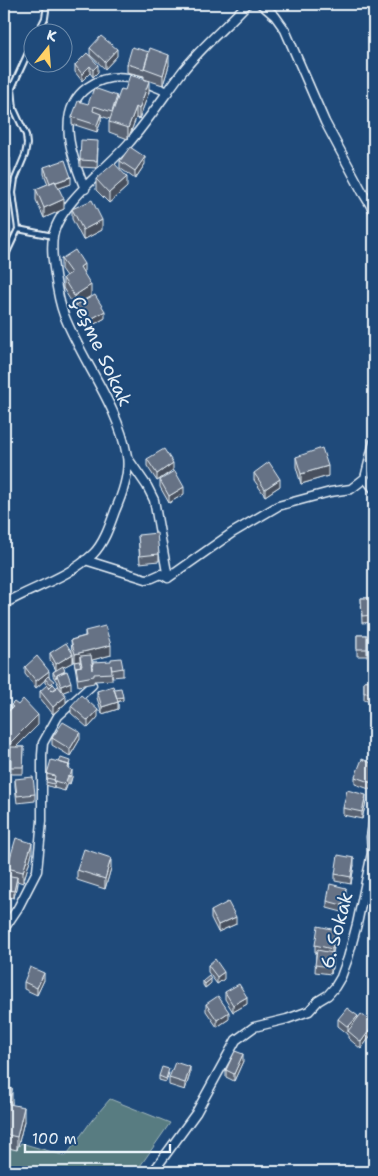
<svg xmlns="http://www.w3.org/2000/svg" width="378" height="1176" font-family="'Shantell Sans',sans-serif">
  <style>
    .green { fill: #587c81; stroke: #a0b6bc }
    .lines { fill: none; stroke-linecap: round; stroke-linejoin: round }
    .lane-casing { stroke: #e8f1f8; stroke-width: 8 }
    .street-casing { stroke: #e8f1f8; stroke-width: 11 }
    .lane { stroke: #1f4a7a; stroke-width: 4 }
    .street { stroke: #1f4a7a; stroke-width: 8 }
    .wall { fill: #586272; stroke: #e8f1f8 }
    .shaded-wall { fill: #47505d; stroke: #e8f1f8 }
    .building { fill: #667285; stroke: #e8f1f8 }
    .labels { text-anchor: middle; stroke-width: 4; stroke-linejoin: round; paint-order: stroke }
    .street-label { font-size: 19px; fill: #e8f1f8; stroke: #1f4a7a }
  </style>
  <rect width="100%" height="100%" fill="#1f4a7a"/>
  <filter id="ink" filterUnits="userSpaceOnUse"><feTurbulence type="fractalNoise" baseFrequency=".02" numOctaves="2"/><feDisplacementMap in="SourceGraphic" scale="10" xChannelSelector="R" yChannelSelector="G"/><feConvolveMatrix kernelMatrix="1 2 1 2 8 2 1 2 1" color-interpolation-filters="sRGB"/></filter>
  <g filter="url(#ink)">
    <!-- green -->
    <path class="green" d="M110 1099 170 1123 136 1172H4V1142L19 1146 21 1143 66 1156 92 1120Z"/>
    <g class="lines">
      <defs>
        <path id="lane" d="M38 32 45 18 47 4
          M32 44 12 88 14 109 26 135 27 144 25 155 15 179 13 193 18 229 53 236
          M4 259 18 229"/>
        <path id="street" d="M261 4 275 16 285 30 325 122 363 193 374 211
          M85 189C72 158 54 111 88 87 100 79 114 76 128 78 142 80 156 87 168 92
          M374 442 365 478 374 489
          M85 560 146 579 152 578 161 574 168 578 154 500 147 486 127 457
          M168 578 232 533 278 506 330 492 351 489 365 478
          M4 604C33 587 68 578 93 554 104 543 110 525 115 511 122 495 130 474 127 456 118 405 83 363 64 315 59 302 57 289 55 275 53 262 51 250 53 237 57 206 107 168 128 144 148 121 164 96 182 72 201 47 226 27 247 4
          M4 929 18 908 37 871 42 821V755L43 743 58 716 92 685
          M153 1172 196 1113 236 1040 254 1027 287 1019 309 1011 318 1001 328 995 335 987 341 977 348 958 357 924 372 853 371 837 374 819"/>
      </defs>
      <!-- lane casing -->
      <use href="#lane" class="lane-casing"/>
      <!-- street casing -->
      <use href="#street" class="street-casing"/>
      <!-- lane -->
      <use href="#lane" class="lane"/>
      <!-- street -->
      <use href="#street" class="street"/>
    </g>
    <!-- wall -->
    <path class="wall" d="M90 48 117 56 105 69 90 55Z
      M87 53 98 72 93 77 90 73 82 81 75 72V65Z
      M127 64 169 65 163 85 144 79V76L127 72Z
      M125 90 149 92 139 119 136 118 128 139 109 132V122L110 119 101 116V121L97 132 72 124V117L88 104 117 100Z
      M98 148 97 168 80 167V160Z
      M4 158H10L11 183H4Z
      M120 161 145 164 135 179 120 168Z
      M44 167 71 184 59 188 64 209 44 218 36 200V189L48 184 44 174Z
      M96 179 127 187 109 203 96 190Z
      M72 209 102 230 83 240 72 219Z
      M61 259 84 275 91 296 74 306 63 288V278L66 276 61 269Z
      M76 305 105 318 86 329 76 312Z
      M296 457 328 476 301 484 296 467Z
      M147 459 173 470 157 481 147 466Z
      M254 473 280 486 265 496 254 480Z
      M160 480 184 494 169 503 160 487Z
      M138 535 159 554V561L140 563Z
      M361 598H374V622L362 623Z
      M85 631 111 655 92 660 93 670V662L123 668V676L112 677V674V680L94 681V683L78 686 76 672 73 656V662L63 667 71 689 63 692 66 703 53 714 40 698V691L50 687 45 683V680L36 688 25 674V667L49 677 54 685 57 688 59 687 57 682 53 676V672L56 670 50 660V653H72L71 640 85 636Z
      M357 635H367V656H357Z
      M374 680V699L364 700V681Z
      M114 690 123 700 118 702V709L102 714 97 698V691Z
      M11 705 38 725 16 747H24L23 774H11V752L4 745V716L11 708Z
      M71 706 98 717 88 728 71 713Z
      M52 738 80 739 70 756 52 745Z
      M374 764V784L372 790 355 784V777Z
      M70 765 69 769 72 777 70 784 68 783 65 791 54 788V785V788L46 785 47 774Z
      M15 779 35 794V801L17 803 15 786Z
      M366 802 362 819 343 815V808Z
      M32 853 23 883 17 881 14 898 4 896V875H7V868Z
      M354 865 351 884 335 881V874Z
      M111 868 105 889 77 880V870Z
      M346 895 342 912 327 908V901Z
      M211 911 236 924 218 932 211 918Z
      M336 937 333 953V960L331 974 315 972 316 952H315V945Z
      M208 965 224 979 217 984 208 972Z
      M44 980 37 995 24 989V982Z
      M203 981 211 983 205 988 203 985Z
      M225 992 247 1004 233 1012 225 999Z
      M206 1004 229 1019 217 1027 206 1011Z
      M338 1019H358L374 1031 361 1049 348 1038V1034L338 1026Z
      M243 1061 234 1081 226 1077V1070Z
      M169 1073 166 1082 159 1080V1076Z
      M190 1074 185 1090 169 1085V1078Z
      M4 1087 12 1102V1105L24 1121 17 1150 4 1147Z"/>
    <!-- shaded-wall -->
    <path class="shaded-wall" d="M117 49V56L105 69V62Z
      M169 55V65L163 85V75Z
      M98 65V72L93 77V70Z
      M90 66V73L82 81V74Z
      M149 81V92L139 119V109Z
      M136 107V118L128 139V128Z
      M101 114V121L97 132V125Z
      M145 157V164L135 179V171Z
      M71 177V184L51 191V184Z
      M127 177V187L109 203V193Z
      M64 199V209L44 218V208Z
      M102 220V230L83 240V230Z
      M84 264V275L80 267Z
      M91 285V296L74 306V296Z
      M105 311V318L86 329V322Z
      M173 463V470L157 481V474Z
      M328 466V476L301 484V474Z
      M280 479V486L265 496V489Z
      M184 487V494L169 503V496Z
      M111 645V655L81 663 80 656V663L75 665V654Z
      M73 654V662L56 671V664Z
      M49 671V678L45 679V680L36 688V681Z
      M71 682V689L61 693V686Z
      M66 696V703L53 714V707Z
      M123 697V700L116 702V698Z
      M118 702V709L102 714V707Z
      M98 710V717L88 728V721Z
      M38 715V725L11 752V742Z
      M80 732V739L70 756V749Z
      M72 770V777L70 784V777Z
      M68 776V783L65 791V784Z
      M374 777V784L372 790V783Z
      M366 795V802L362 819V812Z
      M32 843V853L23 883V872Z
      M111 858V868L105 889V879Z
      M354 858V865L351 884V877Z
      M17 877V884L14 898V891Z
      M346 888V895L342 912V905Z
      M236 917V924L218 932V925Z
      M336 930V937L332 956V949Z
      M333 953V960L331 974V967Z
      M224 972V979L217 984V977Z
      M44 973V980L37 995V988Z
      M211 979V983L205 988V984Z
      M247 997V1004L233 1012V1005Z
      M229 1012V1019L217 1027V1020Z
      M358 1016V1023L348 1032V1027Z
      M374 1024V1031L361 1049V1042Z
      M243 1054V1061L234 1081V1074Z
      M190 1067V1074L185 1090V1083Z
      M12 1089V1102L9 1117V1104Z
      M24 1107V1121L17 1150V1137Z"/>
    <!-- building -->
    <path class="building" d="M101 36 117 49 105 62 90 48Z
      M132 47 149 52 144 69 127 64Z
      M150 48 169 55 163 75 144 68Z
      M87 53 98 65 93 70 90 66 82 74 75 65Z
      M130 75 149 81 139 109 136 107 128 128 109 122 121 89 125 90Z
      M94 88 117 96 112 112 94 106 93 111 101 114 97 125 72 117 78 101 88 104Z
      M81 140 98 141 97 161 80 160Z
      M130 147 145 157 135 171 120 161Z
      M4 158H10L11 176H4Z
      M65 160 71 177 56 182 55 181 50 183 44 167Z
      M114 163 127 177 109 193 96 179Z
      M55 181 64 199 44 208 36 189Z
      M92 200 102 220 83 230 72 209Z
      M75 250 84 264 80 267 91 285 74 296 63 278 71 273 61 259Z
      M95 295 105 311 86 322 76 305Z
      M322 448 328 466 301 474 296 457Z
      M164 449 173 463 157 474 147 459Z
      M269 462 280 479 265 489 254 473Z
      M175 471 184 487 169 496 160 480Z
      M157 533 159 554 140 556 138 535Z
      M361 598H374V615L362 616Z
      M105 626 111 645 75 654 71 640 86 636 85 631Z
      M357 635H367V649H357Z
      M66 643 73 654 56 664 50 653Z
      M91 655 93 670V662L111 661V659L121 658 123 668 112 670 111 665 112 673 94 674V676L78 679 76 667 82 666 80 656Z
      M37 656 49 671 36 681 25 667Z
      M79 661 81 666 76 667V669L74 662Z
      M63 666 65 671 57 675 56 678 53 672Z
      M67 671 71 682 61 686 57 675Z
      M48 676 54 681 51 684 45 679Z
      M374 680V692L364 693V681Z
      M53 684 57 688 52 691 49 688Z
      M47 685 52 691 58 686 66 696 53 707 40 691Z
      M113 686 118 702 102 707 97 691Z
      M121 688 123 697 117 698 114 689Z
      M81 695 98 710 88 721 71 706Z
      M23 699 38 715 11 742 4 734V725L8 720 4 716 13 707 11 705 14 702 18 705Z
      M63 722 80 732 70 749 52 738Z
      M11 747H24L23 767H11Z
      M61 758 70 761 69 766V765L59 762Z
      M362 759 374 764V777L372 783 355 777Z
      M51 760 69 765 68 768 72 770 70 777 68 776 65 784 54 781 55 776 47 774Z
      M33 777 35 794 17 796 15 779Z
      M47 778 55 780 54 784 46 782Z
      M347 790 366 795 362 812 343 808Z
      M16 838 32 843 23 872 7 868Z
      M84 849 111 858 105 879 77 870Z
      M338 855 354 858 351 877 335 874Z
      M4 875 17 877 14 891 4 889Z
      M330 884 346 888 342 905 327 901Z
      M228 902 236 917 218 925 211 911Z
      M318 926 336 930 332 949 315 945Z
      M317 950 333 953 331 967 315 965Z
      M215 959 224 972 217 977 208 965Z
      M30 967 44 973 37 988 24 982Z
      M209 976 211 979 205 984 203 981Z
      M239 984 247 997 233 1005 225 992Z
      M218 996 229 1012 217 1020 206 1004Z
      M347 1008 358 1016 348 1027 338 1019Z
      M361 1014 374 1024 361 1042 348 1031Z
      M235 1051 243 1054 234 1074 226 1070Z
      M175 1062 190 1067 185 1083 169 1078Z
      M162 1067 169 1069 166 1079 159 1076Z
      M4 1087 12 1089 9 1104 24 1107 17 1137 4 1134Z"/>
  </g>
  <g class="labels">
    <!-- street labels -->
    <g class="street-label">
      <text transform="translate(102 351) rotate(65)" y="7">Çeşme Sokak</text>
      <text transform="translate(336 930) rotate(-75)" y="7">6. Sokak</text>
    </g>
  </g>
  <!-- margin -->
  <rect width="378" height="1176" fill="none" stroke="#1f4a7a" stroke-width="20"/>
  <rect x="10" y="10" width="358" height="1156" fill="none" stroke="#e8f1f8" stroke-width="2" filter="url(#ink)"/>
  <!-- north arrow -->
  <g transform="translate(48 48) rotate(17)"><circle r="24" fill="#1f4a7a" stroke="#6f8dac"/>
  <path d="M0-4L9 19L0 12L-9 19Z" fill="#ffd166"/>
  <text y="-8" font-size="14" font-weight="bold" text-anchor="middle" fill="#e8f1f8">K</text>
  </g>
  <!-- scale -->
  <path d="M25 1144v8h145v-8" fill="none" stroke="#e8f1f8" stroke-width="2.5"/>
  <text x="32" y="1144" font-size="15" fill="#e8f1f8" stroke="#1f4a7a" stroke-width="4" paint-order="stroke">100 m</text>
</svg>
